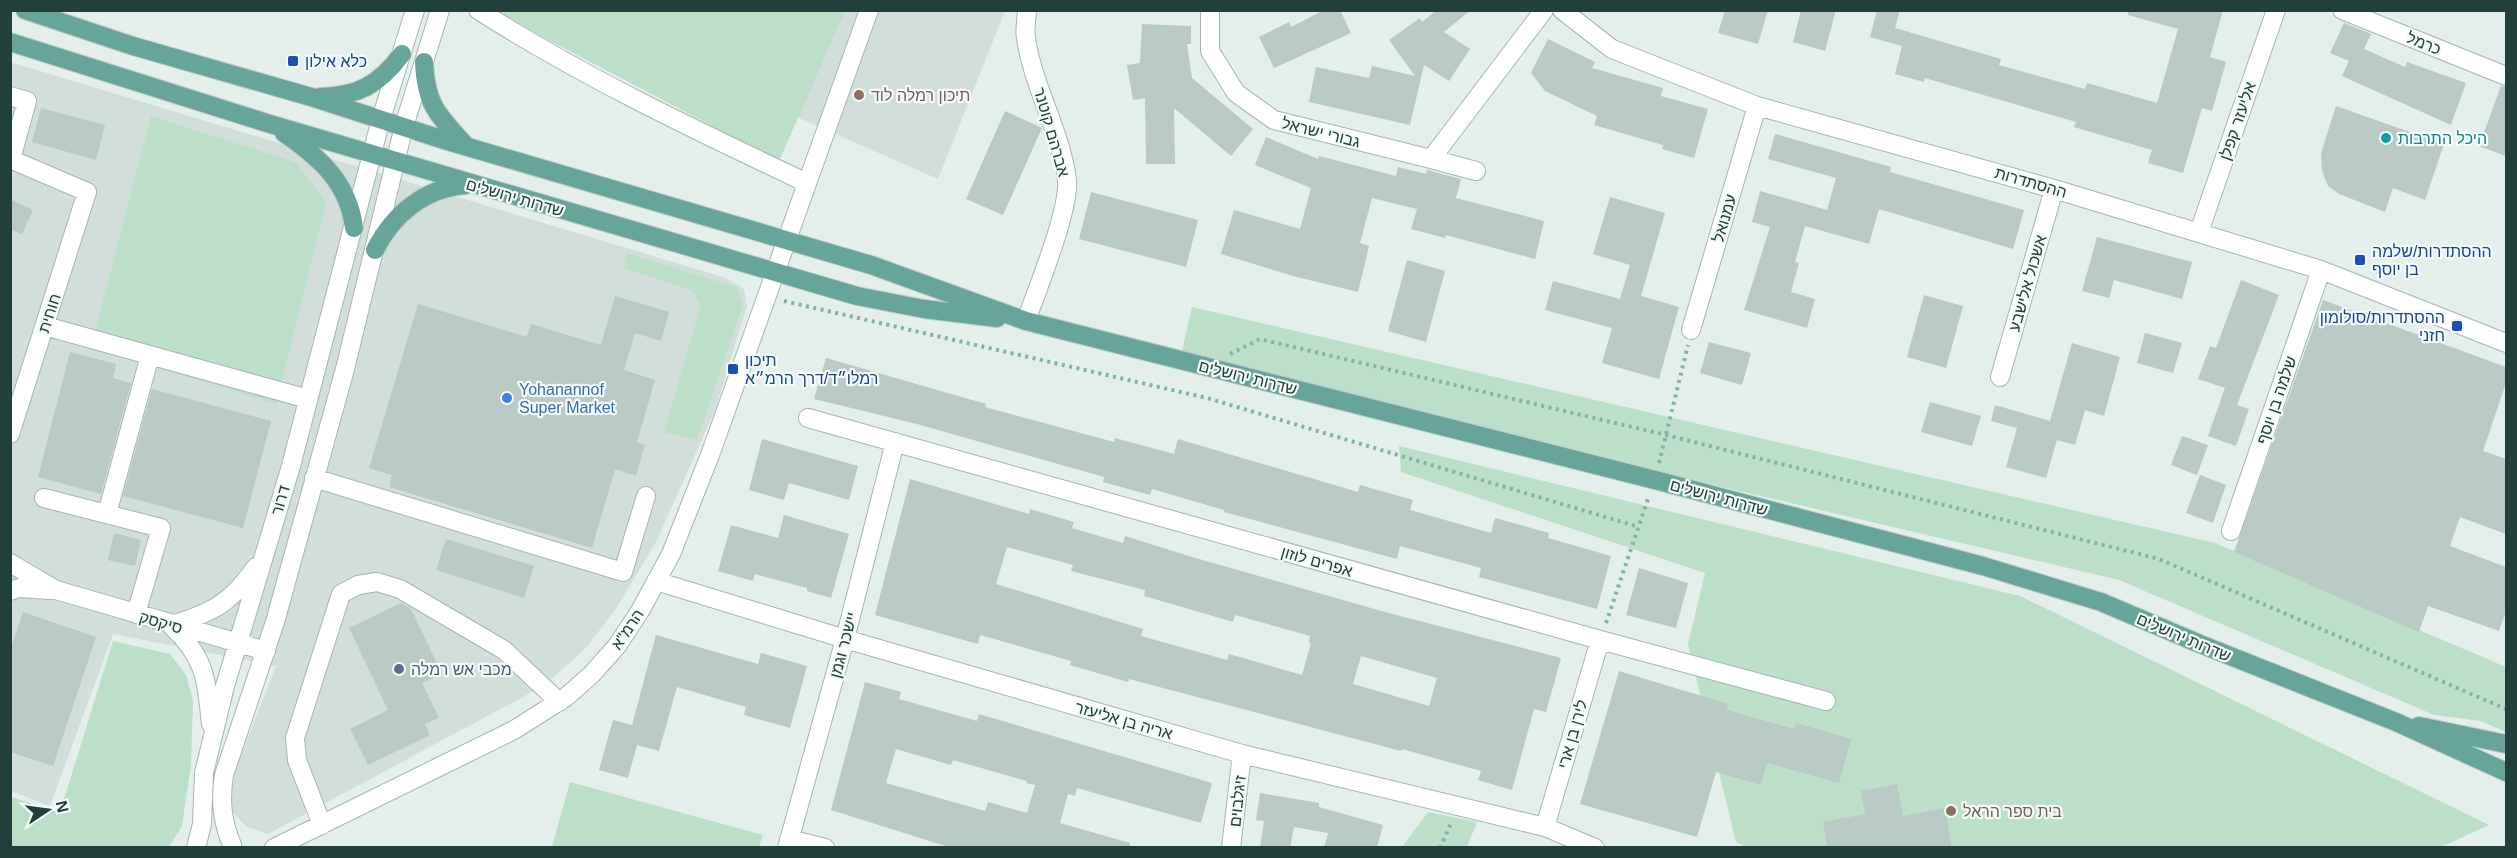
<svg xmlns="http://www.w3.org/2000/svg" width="2517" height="858" font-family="Helvetica,'Noto Sans Hebrew',sans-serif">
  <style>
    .built { fill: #d2ded9 }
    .green { fill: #bcdfc9 }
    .building { fill: #b9c9c4; fill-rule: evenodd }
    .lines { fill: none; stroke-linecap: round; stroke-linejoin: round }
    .minor-casing { stroke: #a6b6b2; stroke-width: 20 }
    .major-casing { stroke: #c1cac8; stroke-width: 20 }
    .path { stroke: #83b2a9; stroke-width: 4; stroke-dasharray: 3 4.5; stroke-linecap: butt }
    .minor { stroke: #fff; stroke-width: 18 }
    .major { stroke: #67a59b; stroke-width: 18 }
    .transit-dot { fill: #1a4fb4; stroke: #f4faf8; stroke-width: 2 }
    .education-dot { fill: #8d6e63; stroke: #f4faf8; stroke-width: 2 }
    .culture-dot { fill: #0f9aa8; stroke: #f4faf8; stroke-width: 2 }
    .shop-dot { fill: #3f7fe0; stroke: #f4faf8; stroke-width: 2 }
    .service-dot { fill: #5c6f8a; stroke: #f4faf8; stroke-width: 2 }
    .labels { text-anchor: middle; stroke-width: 4.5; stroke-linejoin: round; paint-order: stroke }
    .street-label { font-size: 16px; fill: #22403b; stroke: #f4faf8 }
    .transit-label { font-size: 16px; fill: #164399; stroke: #f4faf8; text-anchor: start }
    .education-label { font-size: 16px; fill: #785e54; stroke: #f4faf8; text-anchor: start }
    .culture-label { font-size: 16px; fill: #0d838f; stroke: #f4faf8; text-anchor: start }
    .shop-label { font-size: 16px; fill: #366cbe; stroke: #f4faf8; text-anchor: start }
    .service-label { font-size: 16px; fill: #4e5e75; stroke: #f4faf8; text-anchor: start }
  </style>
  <rect width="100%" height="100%" fill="#e4eeea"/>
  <!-- built -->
  <path class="built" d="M555 11H1005L938 179Z
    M10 62 726 278 744 289 747 306 715 410 656 542 617 607 586 648 545 685 268 834 247 827 231 811V781L276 666 113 634 50 806 11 791Z"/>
  <!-- green -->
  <path class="green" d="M493 11H845L779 161Z
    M151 116 297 163 326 203 276 404 91 348Z
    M626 253 736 287 743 305 697 440 664 432 701 305 693 291 625 268Z
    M1192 307 2215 543 2506 667V732L2481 721 2434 715 2119 580 1180 360Z
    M1399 446 2020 596 2489 825 2439 848 1745 847 1736 842 1688 644 1705 573 1401 472Z
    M113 641 170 654 186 675 193 700 191 764 182 826 169 847H11V797L60 812Z
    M570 782 763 835 759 847H552Z
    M1428 812 1477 822 1467 847H1402Z"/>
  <!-- building -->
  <path class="building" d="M1324 10H1340L1351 33 1274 68 1259 37 1289 22 1291 27Z
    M1437 10H1471L1444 32 1470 49 1449 81 1424 65 1410 125 1309 102 1316 67 1369 78 1372 66 1415 76 1389 40 1420 18 1422 22Z
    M1725 10H1768L1758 44 1718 33Z
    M1801 10H1836L1825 51 1793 42Z
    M1877 10H1900L1895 28 2001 59 1999 65 2085 89 2087 83 2157 103 2178 29 2128 15V10H2223L2210 57 2226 62 2212 111 2202 108 2183 173 2148 163 2152 150 2074 127 2076 122 1925 78 1924 82 1895 74 1902 46 1870 37Z
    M2344 23 2371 34 2364 49 2405 67 2407 62 2466 83 2451 125 2342 76 2349 61 2330 53Z
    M1142 24 1191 26V44H1187L1192 78 1253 129 1231 156 1174 108 1175 164H1146L1145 98 1133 100 1127 65 1140 63Z
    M1548 39 1595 62 1592 68 1663 88 1661 96 1708 109 1694 158 1662 149 1663 145 1594 125 1597 116 1545 91 1531 73Z
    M2501 86 2506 87V156L2479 146Z
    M2336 106 2444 144 2425 200 2393 188 2385 212 2339 194 2328 186 2322 171 2321 153Z
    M41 108 105 125 96 160 32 142Z
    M1005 111 1042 128 1003 215 966 199Z
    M1775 134 1891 167 1890 172 2024 210 2013 249 1879 209 1869 244 1805 226 1795 262 1799 263 1791 292 1815 299 1807 328 1744 310 1770 227 1752 222 1760 191 1827 210 1836 178 1768 159Z
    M1266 137 1318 159 1319 156 1396 176 1398 167 1426 174 1427 170 1461 179 1456 198 1544 221 1535 259 1446 235 1445 238 1411 229 1417 209 1372 198 1360 243 1369 246 1358 292 1293 276 1221 254 1234 210 1300 229 1311 188 1255 165Z
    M1091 192 1198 220 1186 267 1079 239Z
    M1610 197 1665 213 1641 296 1679 307 1659 379 1602 363 1612 328 1545 310 1553 281 1620 299 1630 265 1593 254Z
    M10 199 33 210 22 234 10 229Z
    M2097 237 2192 262 2182 299 2114 280 2109 298 2082 291Z
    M1407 260 1445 271 1426 342 1388 331Z
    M2241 280 2279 295 2237 405 2249 409 2236 446 2208 436 2225 388 2198 379 2210 346 2216 348Z
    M1924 295 1963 306 1946 368 1907 357Z
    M615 296 669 312 661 341 635 333 624 370 655 380 637 442 645 445 636 476 615 469 592 548 389 487 392 475 369 468 418 304 527 337 531 324 601 345Z
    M2323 300 2506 367V383L2483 451 2506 459V534L2460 517 2450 546 2506 567V611L2499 631 2428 606 2419 632 2234 552Z
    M2145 333 2182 343 2173 373 2137 363Z
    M1709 342 1751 353 1742 385 1700 373Z
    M2072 343 2120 357 2104 416 2085 410 2075 445 2057 440 2046 478 2006 467 2017 428 1991 421 1995 405 2050 421Z
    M70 352 116 364 113 378 131 383 101 494 38 477Z
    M826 358 986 404 985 407 1114 442 1115 438 1174 454 1178 439 1358 492 1360 485 1413 500 1410 510 1491 533 1495 518 1549 533 1548 538 1611 556 1597 609 1479 577 1481 568 1400 546 1397 559 1224 512V510L1152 489 1150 495 1103 482 1104 477 917 424 814 399Z
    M152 389 271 421 243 528 123 496Z
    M1930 402 1981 416 1972 446 1921 432Z
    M2182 436 2208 445 2197 475 2171 465Z
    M762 439 858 466 849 500 789 483 784 500 749 490Z
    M2200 475 2226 485 2213 523 2186 513Z
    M910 479 1029 514 1030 509 1074 522 1072 528 1123 543 1125 536 1192 557 1385 612 1561 658 1546 712 1534 709 1512 790 1478 780 1481 771 1402 749 1401 751 1129 679 1128 682 1070 665 1071 661 980 635 978 644 875 615ZM1007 547 1073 565 1071 571 1145 590 1144 596 1189 609 1233 622 1235 615 1310 636 1309 643H1311L1302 675 1229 654 1227 660 1141 636 1143 629 996 584ZM1361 656 1437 678 1429 706 1353 684Z
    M784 515 849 534 831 598 807 591V588L755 574 753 581 718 571 731 525 778 538Z
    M114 533 141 540 135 566 108 560Z
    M446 539 534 566 524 598 436 570Z
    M1639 568 1688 583 1676 628 1626 615Z
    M401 603 411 609 442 674 422 683 439 718 425 724 430 735 368 765 350 729 388 710 349 628Z
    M23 612 96 637 53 766 10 752V651Z
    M656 635 758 664 761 653 807 666 790 728 744 715 746 707 677 687 659 751 637 745 628 778 599 770 613 720 632 725Z
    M1619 671 1728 704 1727 710 1794 729 1796 723 1851 739 1839 783 1767 763 1761 785 1716 772 1697 837 1580 804Z
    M865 682 901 692 899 699 977 721 979 714 1212 783 1201 823 1077 788 1075 796 1068 794 1060 823 1130 843V848H952L831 810ZM896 749 951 765 953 760 1027 781 1026 783 1035 785 1027 813 988 802 985 811 886 783Z
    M1897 784 1903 816 1945 808 1952 848H1827L1823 822 1865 814 1861 791Z
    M1260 793 1319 803V807L1383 825 1377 848H1324L1328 833 1294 827 1290 848H1260L1264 821 1256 820Z"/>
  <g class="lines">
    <defs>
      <path id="minor" d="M478 10C583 77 695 130 807 183
        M1210 10V51L1236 93 1274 120 1431 159 1544 10
        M1562 10 1612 49 1757 106 2054 189 2321 270 2506 343
        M2342 10 2506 76
        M10 96 27 101 11 159
        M10 159 87 192 10 434
        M1431 159 1476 171
        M2199 232 2276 10
        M1026 321C1037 290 1070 209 1067 180 1061 131 1033 87 1026 38 1024 29 1027 19 1027 10
        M45 326 308 399
        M1691 330 1757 106
        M2000 377 2054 189
        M808 418 1600 640 1826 701
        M314 478 623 572 646 496
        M44 498 161 528 136 614
        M107 514 150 355
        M2231 531 2321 270
        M10 563 56 590 266 651
        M656 581 845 639 1242 754 1545 827 1595 848
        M10 591 19 588 50 590
        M211 724C206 678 206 659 171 625 212 613 231 603 256 567
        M322 825 297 760 295 738 341 594 358 585 377 582 400 589 504 650 559 702
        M1545 827 1600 640
        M789 839 825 848
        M232 845C222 821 220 800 224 775L275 622 345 369 404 126 440 10
        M196 848 202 824 204 773 225 686 291 466 381 119 415 10
        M274 848 514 730 566 697 591 675 617 646 640 611 671 554 710 455 869 10
        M787 848 845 639 895 442
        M1231 848 1242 754"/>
      <path id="major" d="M25 10 133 46 311 97 444 140 871 265 1026 321 1655 480 1983 566 2101 602 2200 644 2396 722 2506 772
        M10 42 270 124 857 296 924 309 997 318
        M424 62C426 106 438 115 466 146
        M320 97C358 96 379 85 402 54
        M284 133C319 157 349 183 354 228
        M375 250C393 214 425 188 466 185
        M2419 726 2506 744"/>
    </defs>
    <!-- minor casing -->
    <use href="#minor" class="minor-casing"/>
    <!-- major casing -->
    <use href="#major" class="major-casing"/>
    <!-- path -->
    <path class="path" d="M784 301 1207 398 1639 527
      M1230 354 1260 339 1666 435 2159 559 2506 709
      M1659 463 1688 345
      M1606 623 1649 496
      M1440 848 1452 821"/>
    <!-- minor -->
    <use href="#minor" class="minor"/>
    <!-- major -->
    <use href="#major" class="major"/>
  </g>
  <!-- markers -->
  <g class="transit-dot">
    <rect x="287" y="55" width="12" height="12" rx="3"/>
    <rect x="2354" y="254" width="12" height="12" rx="3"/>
    <rect x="2451" y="320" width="12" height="12" rx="3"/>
    <rect x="727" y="363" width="12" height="12" rx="3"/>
  </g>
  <g class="education-dot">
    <circle cx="859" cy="95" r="6"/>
    <circle cx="1951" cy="811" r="6"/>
  </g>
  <circle class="culture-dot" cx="2386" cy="138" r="6"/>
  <circle class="shop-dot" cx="507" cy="398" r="6"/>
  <circle class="service-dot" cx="399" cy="669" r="6"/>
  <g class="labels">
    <!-- street labels -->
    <g class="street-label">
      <text transform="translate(2424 43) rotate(22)" y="6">כרמל</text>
      <text transform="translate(2237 121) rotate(-71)" y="6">אליעזר קפלן</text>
      <text transform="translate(1052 132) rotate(74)" y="6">אברהם קוטנר</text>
      <text transform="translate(1321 132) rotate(14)" y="6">גבורי ישראל</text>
      <text transform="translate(2031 182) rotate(16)" y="6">ההסתדרות</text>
      <text transform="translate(515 197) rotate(16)" y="6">שדרות ירושלים</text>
      <text transform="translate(1724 218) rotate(-74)" y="6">עמנואל</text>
      <text transform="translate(2027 283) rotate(-74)" y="6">אשכול אלישבע</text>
      <text transform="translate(49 313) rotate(-72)" y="6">חוחית</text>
      <text transform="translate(1248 377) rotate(14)" y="6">שדרות ירושלים</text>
      <text transform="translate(2276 400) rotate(-71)" y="6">שלמה בן יוסף</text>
      <text transform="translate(1719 497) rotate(15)" y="6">שדרות ירושלים</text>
      <text transform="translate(280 500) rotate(-74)" y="6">דרור</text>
      <text transform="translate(1317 561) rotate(16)" y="6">אפרים לוזון</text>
      <text transform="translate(161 622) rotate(16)" y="6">סיקסק</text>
      <text transform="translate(627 629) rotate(-56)" y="6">הרמ"א</text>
      <text transform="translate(2184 637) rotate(23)" y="6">שדרות ירושלים</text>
      <text transform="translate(843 645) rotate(-75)" y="6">יישכר וגמן</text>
      <text transform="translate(1124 720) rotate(16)" y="6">אריה בן אליעזר</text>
      <text transform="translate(1572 734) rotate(-74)" y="6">לירן בן ארי</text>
      <text transform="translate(1237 801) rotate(-84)" y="6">זיגלבוים</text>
    </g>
    <!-- transit labels -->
    <g class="transit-label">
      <text x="305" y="67">כלא אילון</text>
      <text x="2372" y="257">ההסתדרות/שלמה<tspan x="2372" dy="18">בן יוסף</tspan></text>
      <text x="2445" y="323" text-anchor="end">ההסתדרות/סולומון<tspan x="2445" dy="18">חזני</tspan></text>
      <text x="745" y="366">תיכון<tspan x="745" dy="18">רמלו״ד/דרך הרמ״א</tspan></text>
    </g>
    <!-- education labels -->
    <g class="education-label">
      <text x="871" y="101">תיכון רמלה לוד</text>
      <text x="1963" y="817">בית ספר הראל</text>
    </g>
    <!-- culture labels -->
    <g class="culture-label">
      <text x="2398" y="144">היכל התרבות</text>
    </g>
    <!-- shop labels -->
    <g class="shop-label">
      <text x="519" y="395">Yohanannof<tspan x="519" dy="18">Super Market</tspan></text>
    </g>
    <!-- service labels -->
    <g class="service-label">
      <text x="411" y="675">מכבי אש רמלה</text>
    </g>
  </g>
  <!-- border -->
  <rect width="2517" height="858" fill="none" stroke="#22403b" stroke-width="24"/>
  <!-- north arrow -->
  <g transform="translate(48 810) rotate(77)" stroke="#f4faf8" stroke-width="4.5" paint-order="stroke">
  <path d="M0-4.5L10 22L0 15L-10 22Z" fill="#22403b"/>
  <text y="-9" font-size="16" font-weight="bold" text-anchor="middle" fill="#22403b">N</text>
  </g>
</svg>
